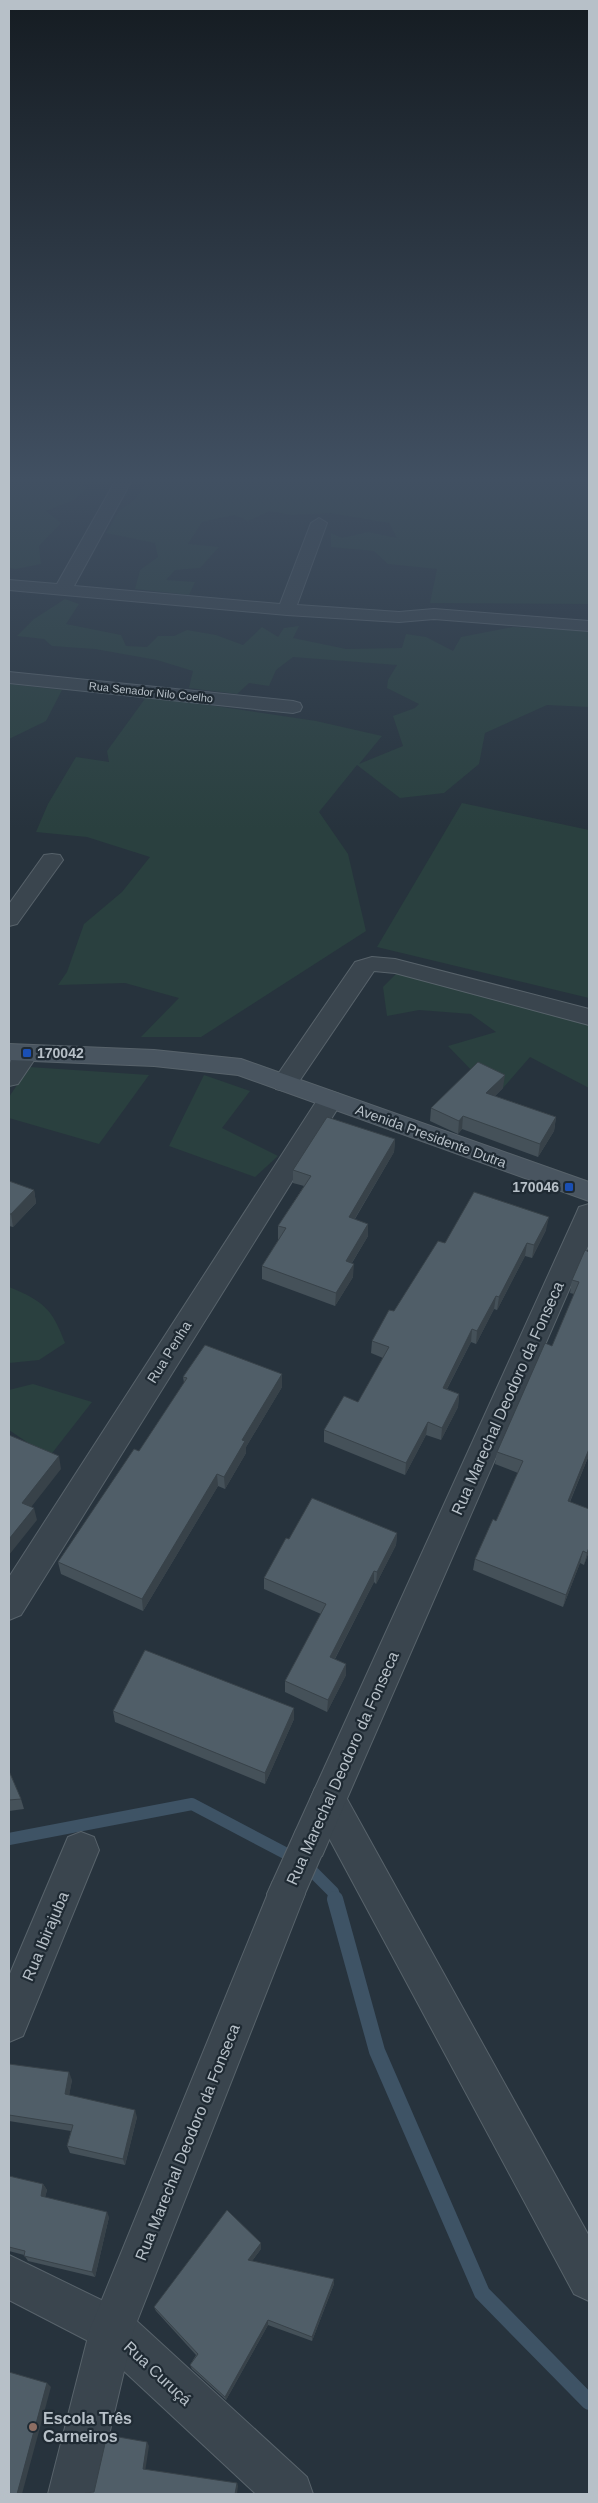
<svg xmlns="http://www.w3.org/2000/svg" width="598" height="2503" font-family="Helvetica,sans-serif">
  <style>
    .green { fill: #2a403f }
    .lines { fill: none; stroke-linecap: round; stroke-linejoin: round }
    .stream-far1 { stroke: #3e5365; stroke-width: 12 }
    .stream { stroke: #3e5365; stroke-width: 16 }
    .minor-casing { stroke: #58636b; stroke-width: 2 }
    .tertiary-casing { stroke: #58636b; stroke-width: 2 }
    .secondary-casing { stroke: #58636b; stroke-width: 2 }
    .minor { fill: #3a454e; fill-rule: evenodd }
    .tertiary { fill: #3a454e; fill-rule: evenodd }
    .secondary { fill: #495560; fill-rule: evenodd }
    .wall { fill: #455159 }
    .shaded-wall { fill: #384249 }
    .building { fill: #505e68; stroke: #384249 }
    .transit-dot { fill: #1a4fb4; stroke: #1f2a33; stroke-width: 2 }
    .education-dot { fill: #8d6e63; stroke: #1f2a33; stroke-width: 2 }
    .labels { text-anchor: middle; stroke-width: 4.5; stroke-linejoin: round; paint-order: stroke }
    .far-street-label { font-size: 11px; fill: #b7c0c8; stroke: #1f2a33 }
    .poi-label { font-size: 14px; font-weight: bold; fill: #b7c0c8; stroke: #1f2a33; text-anchor: start }
    .street-label { font-size: 14px; fill: #b7c0c8; stroke: #1f2a33 }
    .near-street-label { font-size: 16px; fill: #b7c0c8; stroke: #1f2a33 }
    .near-poi-label { font-size: 16px; font-weight: bold; fill: #b7c0c8; stroke: #1f2a33; text-anchor: start }
  </style>
  <rect width="100%" height="100%" fill="#27333d"/>
  <!-- green -->
  <path class="green" d="M9 478H80L70 485 88 486 74 500 46 511 61 523 39 546 41 564 16 569 9 568Z
    M145 478H589V604L430 603 437 569 388 564 374 551 331 547V533L342 538 368 532 397 538 389 523 330 513 291 515 270 511 248 521 234 515 202 522 188 544 219 547 200 568 175 570 166 580 195 582 189 595 135 589 140 570 158 557 155 543 106 533 119 511 134 500 146 484Z
    M65 599 79 604 66 624 121 635 126 646 147 647 158 636H174L187 630 216 635 243 645 262 627 278 637 284 628 299 626 293 638 346 649 402 648 406 634 426 637 453 651 461 637 513 627 589 631V707L547 705 485 733 479 764 444 793 400 798 357 765 319 812 348 854 366 931 201 1037H141L179 998 125 983 58 985 67 972 84 924 122 892 150 857 87 837 36 832 48 804 76 757 109 762 107 751 147 696 316 721 382 736 359 764 403 746 393 716 415 708 419 704 387 688 388 680 397 665 293 657 276 670 269 686 249 683 237 694 189 688 193 671 157 660 95 649 52 646 44 639 17 636 34 619Z
    M9 684 62 690 46 721 9 739Z
    M462 803 589 830V998L377 947Z
    M401 969 589 1024V1088L530 1057 503 1088 476 1075 448 1046 496 1032 471 1014 419 1010 387 1016 383 987Z
    M29 1067 149 1075 99 1144 9 1118V1097Z
    M204 1075 250 1091 222 1128 278 1156 255 1177 169 1146Z
    M9 1287C43 1301 52 1308 65 1343L39 1360 9 1363Z
    M33 1384 92 1402 49 1457 9 1430V1390Z"/>
  <g class="lines">
    <!-- stream-far1 -->
    <path class="stream-far1" d="M9 1839 192 1804 285 1853
      M313 1872 333 1892 335 1900"/>
    <!-- stream -->
    <path class="stream" d="M335 1899 377 2051 482 2293 589 2402"/>
    <defs>
      <path id="minor" d="M117 478H133L74 586 280 604 311 523 319 518 327 523 297 605 399 612 434 609 589 621V631L434 619 399 622 287 615 9 590V580L57 584Z
        M9 672 293 701 300 703 302 707 300 711 293 713 9 683Z
        M52 854 60 855 63 860 17 924 9 926V904L44 855Z
        M372 957 395 959 589 1009V1025L395 973 374 971 294 1089 285 1091 276 1089 273 1083 276 1077 355 962Z
        M27 1045 36 1047 39 1053 18 1084 9 1086C9 1069 7 1051 27 1045Z
        M330 1091 339 1094 343 1100 21 1615 9 1620V1577L321 1094Z
        M328 1782 341 1788 589 2236V2301L574 2294 315 1812 310 1800 315 1788Z
        M309 1825 322 1830 327 1843 299 1907 286 1913 273 1907 267 1894 296 1830Z
        M81 1832 94 1837 99 1850 23 2036 9 2042V1976L68 1837Z
        M9 2255 128 2313 307 2477 313 2494H256L96 2345 9 2300Z"/>
      <path id="tertiary" d="M589 1204V1244L322 1856 309 1861 296 1856 291 1843 296 1830 576 1214 579 1207Z
        M286 1875 299 1881 305 1894 134 2329 95 2494H48L90 2329 273 1881Z"/>
      <path id="secondary" d="M9 1044 154 1050 241 1059 589 1182V1201L238 1075 154 1066 9 1060Z"/>
    </defs>
    <!-- minor casing -->
    <use href="#minor" class="minor-casing"/>
    <!-- tertiary casing -->
    <use href="#tertiary" class="tertiary-casing"/>
    <!-- secondary casing -->
    <use href="#secondary" class="secondary-casing"/>
    <!-- minor -->
    <use href="#minor" class="minor"/>
    <!-- tertiary -->
    <use href="#tertiary" class="tertiary"/>
    <!-- secondary -->
    <use href="#secondary" class="secondary"/>
  </g>
  <!-- wall -->
  <path class="wall" d="M503 1088 495 1096 556 1117 554 1131 538 1157 462 1129 458 1134 430 1121 431 1108Z
    M395 1139 394 1152 355 1219 368 1236 352 1263 353 1277 335 1306 262 1279V1266L279 1239H278V1226L304 1186 293 1183V1170Z
    M9 1181 34 1190 36 1203 13 1227 9 1226Z
    M546 1230 532 1258 525 1256 497 1310 494 1309 476 1344 471 1342 447 1389 459 1394 458 1407 441 1440 426 1435 405 1475 324 1442V1430L358 1402 383 1358 371 1353 372 1341 445 1243Z
    M589 1252V1455L570 1502 589 1509V1551L584 1565 580 1563 563 1607 473 1570 475 1559 496 1521 518 1473 495 1464 497 1452 552 1346 574 1294 570 1293 572 1280Z
    M183 1377 282 1387 246 1447V1453L225 1489 218 1486 143 1611 61 1574 58 1562 139 1451 184 1383Z
    M397 1533 396 1545 376 1584 374 1582 335 1659 346 1664V1675L327 1712 285 1692V1681L321 1614 264 1589V1578L289 1539Z
    M113 1711 294 1719 265 1784 115 1722Z
    M9 1771 21 1799 24 1809 9 1811Z
    M9 2064 72 2080 69 2095 137 2117 125 2165 70 2153 67 2146 71 2131 9 2121Z
    M9 2176 43 2184 47 2190 45 2197 109 2217 95 2277 28 2261 24 2255 9 2251Z
    M261 2249 252 2261 334 2279V2284L312 2341 268 2325 226 2400 192 2369 190 2365 196 2355 156 2311 154 2307Z"/>
  <!-- shaded-wall -->
  <path class="shaded-wall" d="M505 1075 503 1088 485 1106 486 1093Z
    M463 1116 462 1129 458 1134 459 1121Z
    M556 1117 554 1131 538 1157 540 1144Z
    M395 1139 394 1152 348 1230 349 1217Z
    M34 1190 36 1203 13 1227 11 1214Z
    M549 1217 546 1230 532 1258 534 1245Z
    M368 1224V1236L345 1274 346 1261Z
    M527 1243 525 1256 497 1310 499 1297Z
    M354 1264 353 1277 335 1306 336 1293Z
    M496 1296 494 1309 476 1344 477 1331Z
    M472 1329 471 1342 441 1400 443 1388Z
    M282 1374V1387L246 1447V1453L225 1489 224 1477 242 1440Z
    M459 1394 458 1407 441 1440 442 1428Z
    M428 1422 426 1435 405 1475 406 1463Z
    M589 1449V1455L565 1513 568 1501Z
    M59 1456 61 1469 25 1515 22 1503Z
    M217 1474 218 1486 143 1611 142 1599Z
    M34 1508 37 1520 9 1555V1539Z
    M397 1533 396 1545 376 1584 377 1572Z
    M589 1547V1551L584 1565 587 1553Z
    M583 1551 580 1563 563 1607 566 1595Z
    M374 1571V1582L330 1668V1657Z
    M346 1664V1675L327 1712 328 1700Z
    M294 1708V1719L265 1784V1773Z
    M69 2072 72 2080 68 2101 65 2094Z
    M135 2110 137 2117 125 2165 123 2159Z
    M43 2184 47 2190 44 2202 41 2196Z
    M107 2212 109 2217 95 2277 92 2272Z
    M261 2243V2249L249 2265 248 2260Z
    M334 2279V2284L312 2341V2337Z
    M268 2320V2325L226 2400 225 2397Z
    M47 2383 51 2387 22 2494H17Z
    M147 2442 149 2446 145 2472 143 2469Z
    M237 2483 238 2486 237 2494H235Z"/>
  <!-- building -->
  <path class="building" d="M478 1062 505 1075 486 1093 556 1117 540 1144 463 1116 459 1121 431 1108Z
    M327 1117 395 1139 349 1217 368 1224 346 1261 354 1264 336 1293 262 1266 286 1228 278 1226 311 1176 293 1170Z
    M9 1181 34 1190 11 1214H9Z
    M474 1192 549 1217 534 1245 527 1243 499 1297 496 1296 477 1331 472 1329 443 1388 459 1394 442 1428 428 1422 406 1463 324 1430 344 1396 358 1402 389 1347 372 1341 389 1310 394 1311 438 1241 445 1243Z
    M585 1250 589 1252V1449L568 1501 589 1509V1547L587 1553 583 1551 566 1595 475 1559 493 1519 496 1521 523 1461 497 1452 545 1343 552 1346 579 1282 572 1280Z
    M205 1345 282 1374 242 1440 245 1441 224 1477 217 1474 142 1599 58 1562 134 1449 139 1451 187 1378 183 1377Z
    M9 1435 59 1456 22 1503 34 1508 9 1539Z
    M312 1498 397 1533 377 1572 374 1571 330 1657 346 1664 328 1700 285 1681 326 1604 264 1578 286 1538 289 1539Z
    M145 1650 294 1708 265 1773 113 1711Z
    M9 1771 21 1799 9 1800Z
    M9 2064 69 2072 65 2094 135 2110 123 2159 67 2146 73 2125 9 2115Z
    M9 2176 43 2184 41 2196 107 2212 92 2272 24 2256 25 2251 9 2247Z
    M227 2210 261 2243 248 2260 334 2279 312 2337 268 2320 225 2397 190 2365 198 2354 154 2307Z
    M9 2372 47 2383 17 2494H9Z
    M107 2435 147 2442 143 2469 237 2483 235 2494H85V2493L94 2492Z"/>
  <!-- sky -->
  <linearGradient id="sky" x2="0" y2="1"><stop stop-color="#151c22"/><stop offset="0.58" stop-color="#415062"/><stop offset="1" stop-color="#415062" stop-opacity="0"/></linearGradient>
  <rect width="598" height="828" fill="url(#sky)"/>
  <!-- markers -->
  <g class="transit-dot">
    <rect x="22" y="1048" width="10" height="10" rx="2.5"/>
    <rect x="564" y="1182" width="10" height="10" rx="2.5"/>
  </g>
  <circle class="education-dot" cx="33" cy="2427" r="5"/>
  <g class="labels">
    <!-- far-street labels -->
    <g class="far-street-label">
      <text transform="translate(151 692) rotate(6)" y="4">Rua Senador Nilo Coelho</text>
    </g>
    <!-- poi labels -->
    <g class="poi-label">
      <text x="37" y="1058">170042</text>
      <text x="559" y="1192" text-anchor="end">170046</text>
    </g>
    <!-- street labels -->
    <g class="street-label">
      <text transform="translate(431 1136) rotate(20)" y="5">Avenida Presidente Dutra</text>
      <text transform="translate(169 1352) rotate(-58)" y="5">Rua Penha</text>
    </g>
    <!-- near-street labels -->
    <g class="near-street-label">
      <text transform="translate(507 1398) rotate(-66)" y="6">Rua Marechal Deodoro da Fonseca</text>
      <text transform="translate(342 1768) rotate(-66)" y="6">Rua Marechal Deodoro da Fonseca</text>
      <text transform="translate(45 1936) rotate(-67)" y="6">Rua Ibirajuba</text>
      <text transform="translate(187 2142) rotate(-68)" y="6">Rua Marechal Deodoro da Fonseca</text>
      <text transform="translate(158 2373) rotate(43)" y="6">Rua Curuçá</text>
    </g>
    <!-- near-poi labels -->
    <g class="near-poi-label">
      <text x="43" y="2424">Escola Três<tspan x="43" dy="18">Carneiros</tspan></text>
    </g>
  </g>
  <!-- border -->
  <rect width="598" height="2503" fill="none" stroke="#b7c0c8" stroke-width="20"/>
</svg>
